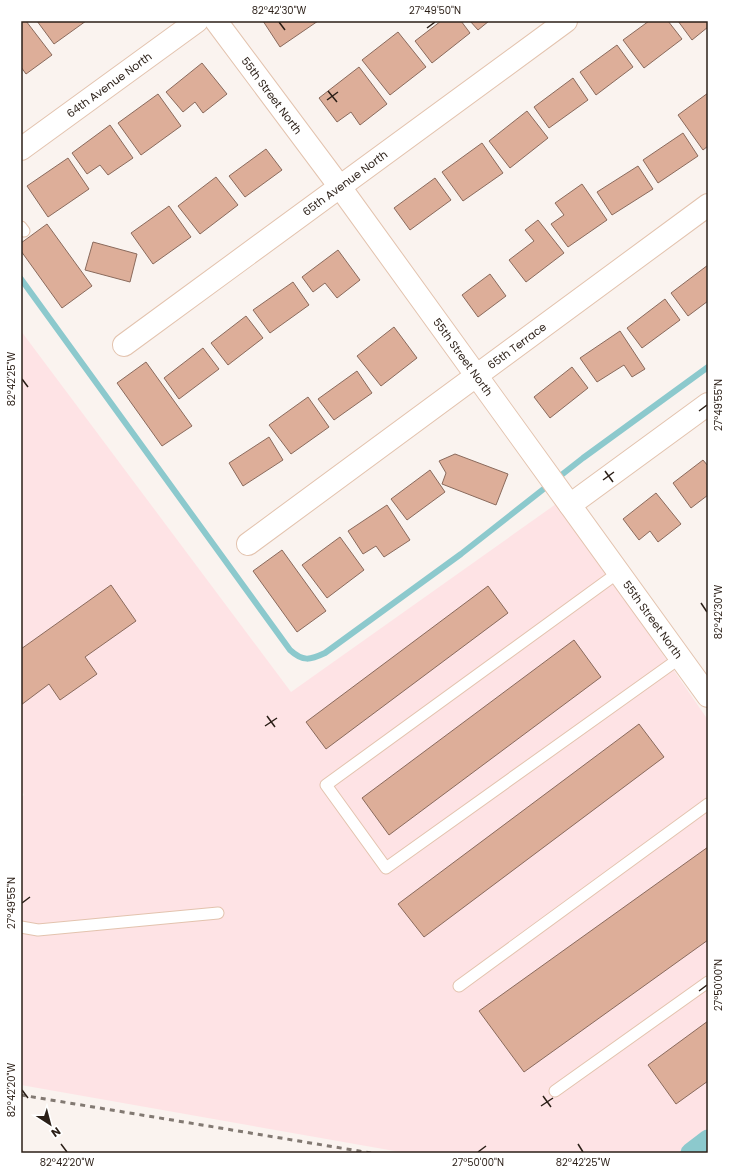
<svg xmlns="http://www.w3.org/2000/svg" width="729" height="1174" font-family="Poppins,sans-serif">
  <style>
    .industrial { fill: #fee3e5 }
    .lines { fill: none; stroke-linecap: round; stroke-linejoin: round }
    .stream { stroke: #8cc9cd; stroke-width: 6 }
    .canal { stroke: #8cc9cd; stroke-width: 21 }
    .building { fill: #ddae99; stroke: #8a6a5c }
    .service-casing { stroke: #e3c3ae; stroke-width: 13 }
    .minor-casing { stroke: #e3c3ae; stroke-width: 24 }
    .service { stroke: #fff; stroke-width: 11 }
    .minor { stroke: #fff; stroke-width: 22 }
    .rail { stroke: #827972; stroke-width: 3; stroke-dasharray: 5 5; stroke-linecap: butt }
    .ticks { fill: none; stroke: #2b1f17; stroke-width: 1.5 }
    .labels { text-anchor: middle; stroke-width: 3; stroke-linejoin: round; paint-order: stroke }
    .street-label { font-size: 11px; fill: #2b1f17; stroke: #fff }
    .neatline { fill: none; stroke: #2b1f17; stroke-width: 1.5 }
    .ticks-label { font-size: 10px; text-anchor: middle; fill: #2b1f17 }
  </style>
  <rect width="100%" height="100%" fill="#faf3ef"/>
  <!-- industrial -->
  <path class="industrial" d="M21 331 291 692 556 504 615 585 708 720V1153H406L21 1085V797L24 795 21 790Z"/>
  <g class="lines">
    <!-- stream -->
    <path class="stream" d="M21 279 290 650C303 662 310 660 325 653L461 554 583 458 708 367"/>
    <!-- canal -->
    <path class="canal" d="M691 1153 708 1140"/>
  </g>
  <!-- building -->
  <path class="building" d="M23 21H26L52 55 26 74 21 67V23Z
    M37 21H86L54 44Z
    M263 21H318L280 47Z
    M441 21H461L470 33 432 63 415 41Z
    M470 21H489L478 30Z
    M649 21H668L682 39 644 68 623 40Z
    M678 21H708V27L692 40Z
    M398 32 426 67 390 95 362 60Z
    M617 45 633 67 596 95 580 72Z
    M202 63 227 94 203 113 195 102 183 112 166 92Z
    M359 67 387 104 360 125 351 112 337 122 319 98Z
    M573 78 588 100 549 128 534 107Z
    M708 93V146L703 150 678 115Z
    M158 94 181 126 141 155 118 123Z
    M527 111 548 138 510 168 489 141Z
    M110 125 133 158 108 175 100 165 87 174 72 153Z
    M683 133 698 156 658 183 643 160Z
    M482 143 503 173 463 201 442 172Z
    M266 149 282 170 245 197 229 176Z
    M68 158 89 189 48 217 27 186Z
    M638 166 653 189 612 215 597 192Z
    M216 177 238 205 200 234 178 206Z
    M435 178 451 200 410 230 394 208Z
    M582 184 607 220 568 247 551 224 564 215 555 203Z
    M169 206 191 237 153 264 131 233Z
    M538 220 564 253 526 282 509 260 534 241 525 230Z
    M47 224 92 286 62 308 21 251V243Z
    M93 242 137 254 130 282 85 270Z
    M338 250 360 280 337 298 325 283 313 292 302 277Z
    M708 265V301L688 316 671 293Z
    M490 274 506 296 478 317 462 295Z
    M293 282 309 305 270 333 253 310Z
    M665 299 680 320 642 348 627 328Z
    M246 316 263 338 228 365 211 343Z
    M394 327 417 358 381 386 357 356Z
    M620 331 645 369 632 377 624 365 597 382 580 358Z
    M203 348 219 369 179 399 164 378Z
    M146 362 192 426 162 446 117 383Z
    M572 367 588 388 550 418 534 397Z
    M357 371 372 393 334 420 318 399Z
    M308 397 329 427 291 454 269 425Z
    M269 437 283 460 243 486 229 463Z
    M455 454 508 474 496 505 442 484 446 473 439 461Z
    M703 460 708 466V495L691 508 673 483Z
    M430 470 445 492 407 520 391 499Z
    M656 493 681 524 658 542 650 531 639 540 623 519Z
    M387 505 410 540 384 557 376 546 363 554 348 531Z
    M340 537 364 570 327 598 302 565Z
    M282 550 326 611 297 632 253 571Z
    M111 585 136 621 85 657 97 674 60 700 49 684 21 705V649Z
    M488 586 508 613 326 749 306 722Z
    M574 640 601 677 389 835 362 798Z
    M639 724 664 757 424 937 398 904Z
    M708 847V940L524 1072 479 1011Z
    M708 1021V1081L676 1104 648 1065Z"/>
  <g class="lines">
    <defs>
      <path id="service" d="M21 227 24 231
        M619 572 326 785 386 868 680 658
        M21 927 38 930 218 913
        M459 986 708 804
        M555 1091 708 982"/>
      <g id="minor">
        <path id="s1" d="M216 21 340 187 708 696"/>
        <path id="s2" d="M21 149 197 21"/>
        <path id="s3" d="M124 345 566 21"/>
        <path d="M570 505 708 404"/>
        <path id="s4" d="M248 544 708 205"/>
      </g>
    </defs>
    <!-- service casing -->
    <use href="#service" class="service-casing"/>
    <!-- minor casing -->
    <use href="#minor" class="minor-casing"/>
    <!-- service -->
    <use href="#service" class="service"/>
    <!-- minor -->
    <use href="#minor" class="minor"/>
    <!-- rail -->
    <path class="rail" d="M21 1095 371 1153"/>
  </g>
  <!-- ticks -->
  <path class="ticks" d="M279 22 285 30M427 28 435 22M328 91 337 102M327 100 338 92M22 379 28 387M699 411 707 405M605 471 613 482M603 480 614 472M701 603 707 612M267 716 275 727M265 726 277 718M22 903 30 897M699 991 707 985M22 1090 28 1098M543 1096 551 1107M541 1106 553 1098M61 1144 67 1152M578 1144 583 1152M478 1152 486 1146"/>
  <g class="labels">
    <!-- street labels -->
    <g class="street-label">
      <text dy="4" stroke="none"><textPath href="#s2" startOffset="109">64th Avenue North</textPath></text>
      <text dy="4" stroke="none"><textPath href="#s1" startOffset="93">55th Street North</textPath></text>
      <text dy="4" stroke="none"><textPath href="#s3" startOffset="274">65th Avenue North</textPath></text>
      <text dy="4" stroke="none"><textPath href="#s4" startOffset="334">65th Terrace</textPath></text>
      <text dy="4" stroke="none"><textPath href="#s1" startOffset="417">55th Street North</textPath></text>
      <text dy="4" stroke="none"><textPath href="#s1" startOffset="741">55th Street North</textPath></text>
    </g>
  </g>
  <!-- border -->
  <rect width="729" height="1174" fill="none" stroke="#ffffff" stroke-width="44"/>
  <!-- north arrow -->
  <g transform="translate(50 1124) rotate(144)" stroke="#ffffff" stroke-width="3" paint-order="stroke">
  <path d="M0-3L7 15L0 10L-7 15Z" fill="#2b1f17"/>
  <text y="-6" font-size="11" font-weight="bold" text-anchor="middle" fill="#2b1f17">N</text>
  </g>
  <rect x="22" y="22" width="685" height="1130" class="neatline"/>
  <g class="ticks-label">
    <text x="279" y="14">82°42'30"W</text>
    <text x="435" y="14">27°49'50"N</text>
    <text transform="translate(11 379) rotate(-90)" y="4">82°42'25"W</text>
    <text transform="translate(718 405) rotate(-90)" y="4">27°49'55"N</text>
    <text transform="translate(718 612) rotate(-90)" y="4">82°42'30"W</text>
    <text transform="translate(11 903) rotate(-90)" y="4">27°49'55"N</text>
    <text transform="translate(718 985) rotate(-90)" y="4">27°50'00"N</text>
    <text transform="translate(11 1090) rotate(-90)" y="4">82°42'20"W</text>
    <text x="67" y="1166">82°42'20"W</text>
    <text x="478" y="1166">27°50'00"N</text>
    <text x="583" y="1166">82°42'25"W</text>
  </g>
</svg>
